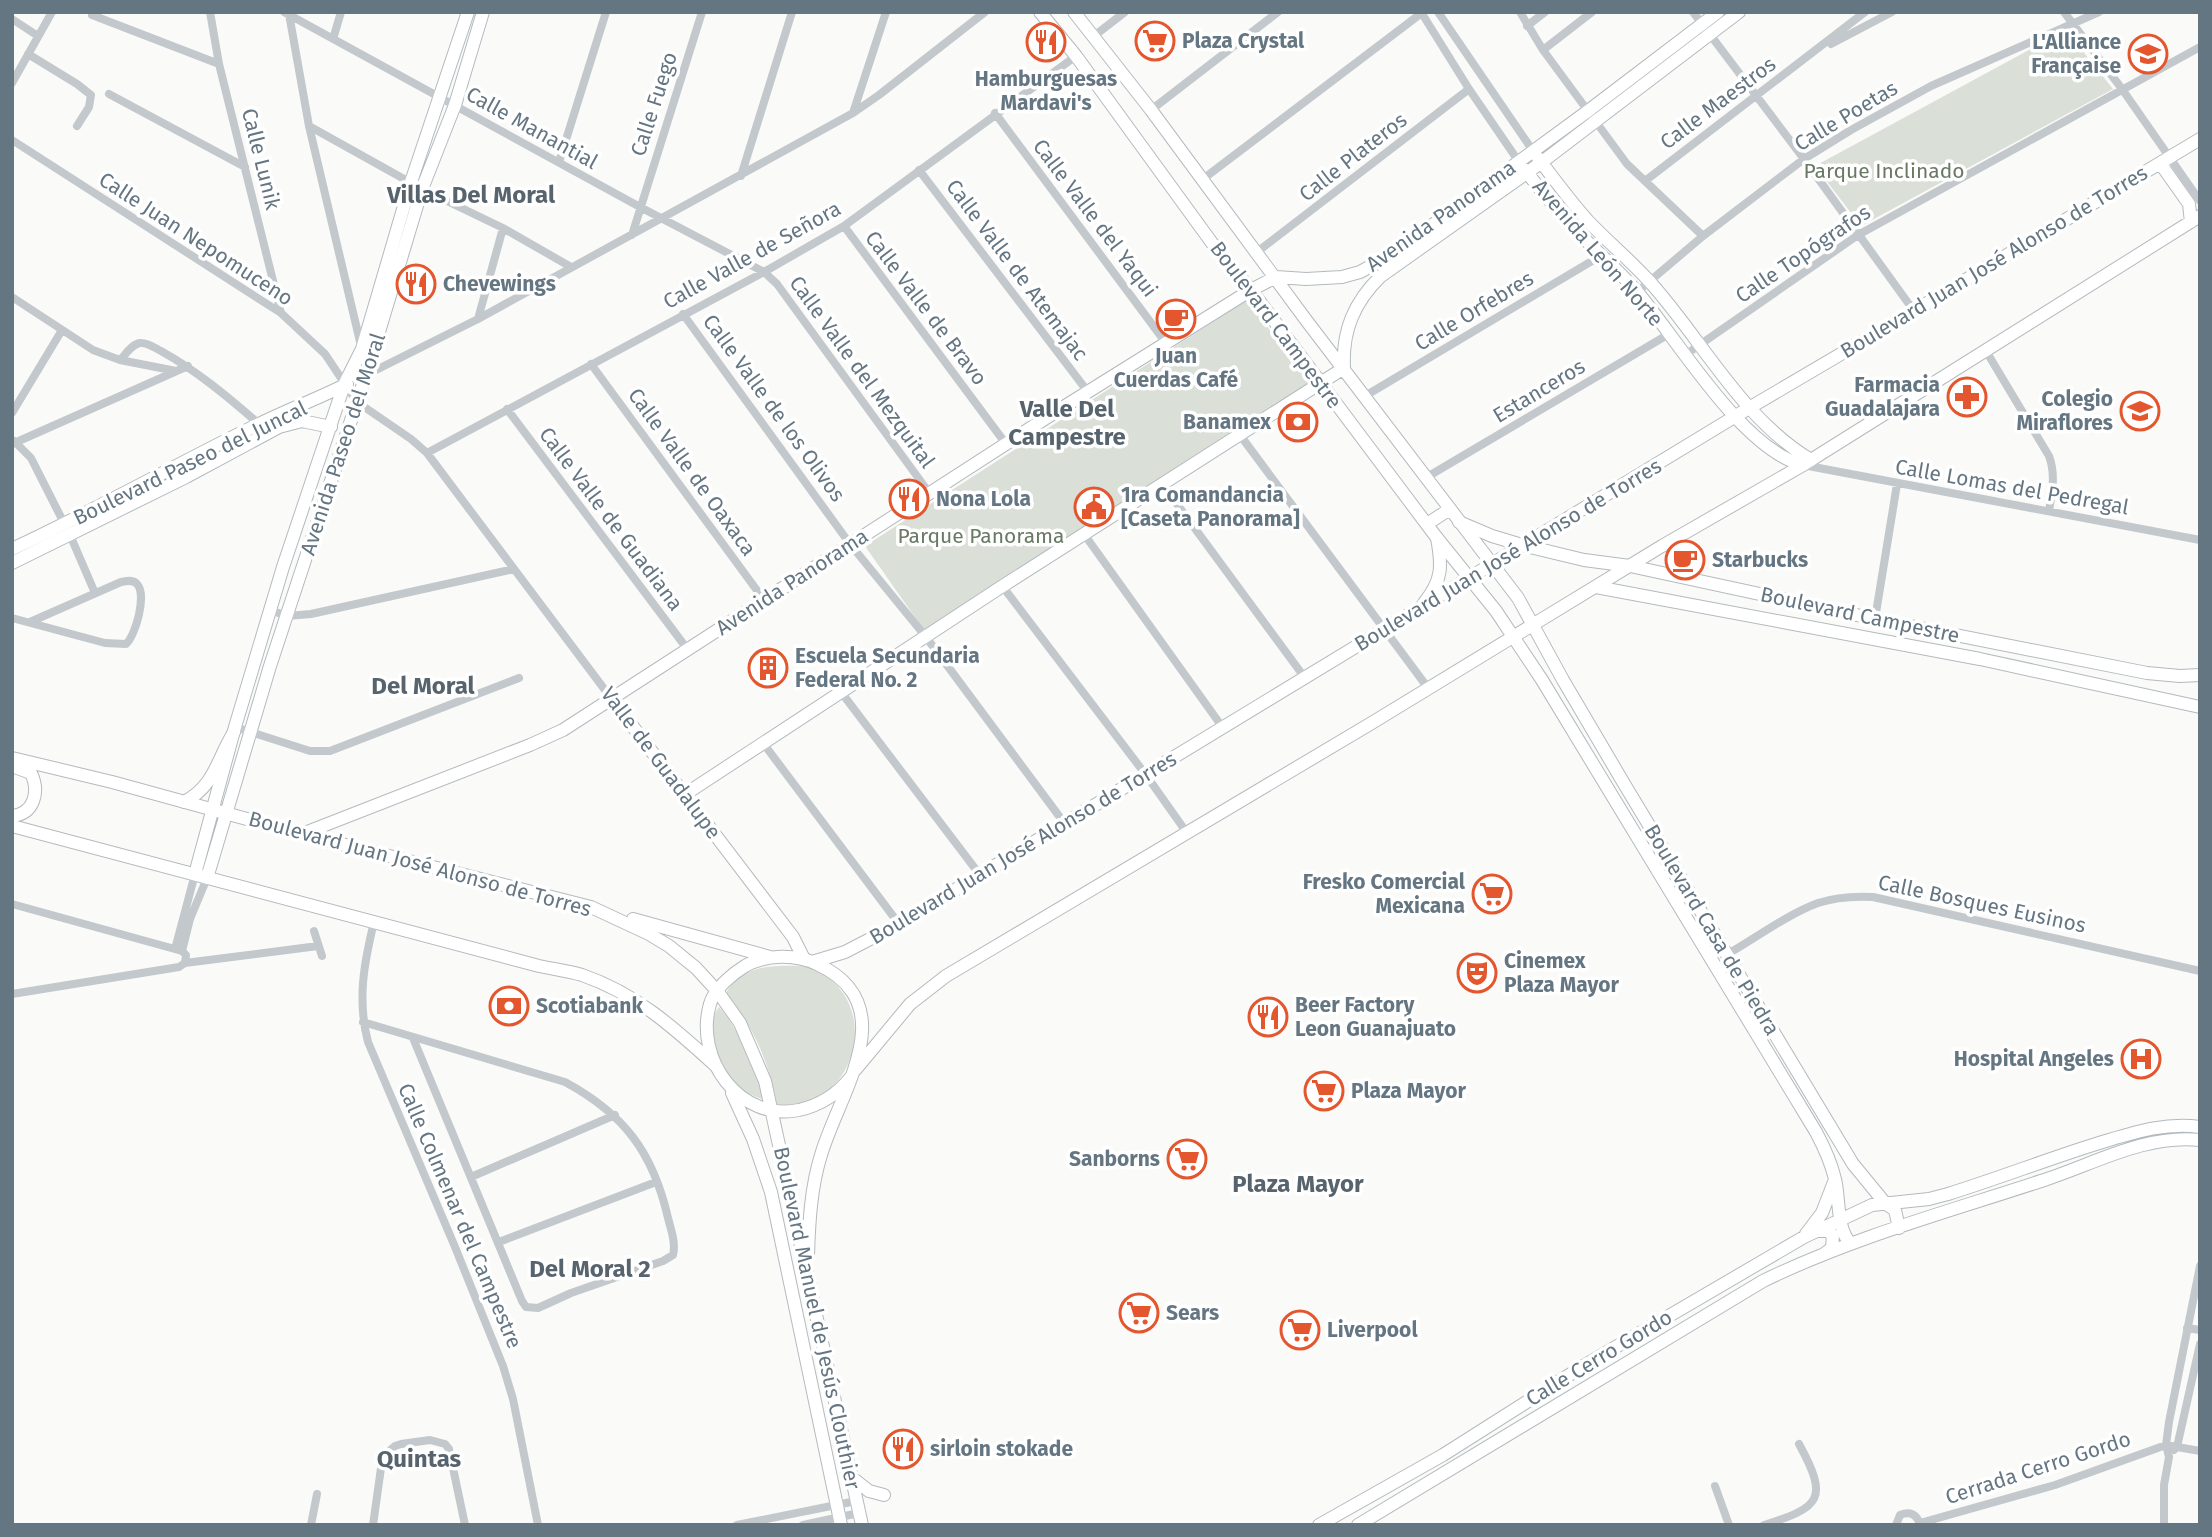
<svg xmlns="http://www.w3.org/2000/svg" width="2212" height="1537" font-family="'Fira Sans',sans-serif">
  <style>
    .green { fill: #dadfd7 }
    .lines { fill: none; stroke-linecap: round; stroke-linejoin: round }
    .secondary-casing { stroke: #b3babf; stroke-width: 14 }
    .primary-casing { stroke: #b5babe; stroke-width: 14 }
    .street { stroke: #c3c8cc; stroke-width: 8 }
    .secondary { stroke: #fff; stroke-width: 12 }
    .primary { stroke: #fff; stroke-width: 12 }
    .labels { text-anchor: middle; stroke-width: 7; stroke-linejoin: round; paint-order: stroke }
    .poi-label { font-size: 21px; font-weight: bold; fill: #657683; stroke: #fff; text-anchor: start }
    .street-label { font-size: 21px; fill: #657683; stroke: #fff }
    .park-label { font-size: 21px; fill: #687a64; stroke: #fff }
    .quarter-label { font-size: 24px; font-weight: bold; fill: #57646e; stroke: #fff }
  </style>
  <rect width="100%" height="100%" fill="#fafaf8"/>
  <!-- green -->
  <path class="green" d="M2066 30 2113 89 1861 226 1815 166Z
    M1247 300 1312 386 926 633 865 546Z
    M804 966C889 991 859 1116 777 1104 769 1062 753 1026 726 993 741 964 775 965 804 966Z
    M719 1007C737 1026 759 1073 762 1099 750 1095 738 1089 730 1079 716 1062 704 1026 719 1007Z"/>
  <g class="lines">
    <defs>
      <path id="secondary" d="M1040 12 1076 56 1212 243 1251 290 1437 538 1496 611 1542 680 1816 1132C1824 1147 1831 1162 1835 1179 1840 1199 1836 1229 1851 1244
        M1074 12 1151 110 1306 320 1518 598 1563 680 1623 782 1853 1164 1885 1203 1895 1210 1899 1228
        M1538 158C1554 179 1570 201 1588 221 1608 242 1630 260 1650 282 1703 341 1741 418 1811 460
        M1523 168C1539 187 1554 207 1571 225 1593 249 1618 269 1639 294 1679 342 1743 450 1803 465
        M1344 368C1342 331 1354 302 1381 276L1542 162 1739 12
        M1427 524 1450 509
        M1522 545 1584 560 1630 566 1875 619 2147 673 2180 676 2200 675
        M12 549C94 511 173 466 255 426 285 411 317 399 347 384
        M12 563 186 477 279 427 302 421 331 427
        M1596 587 1980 659 2200 707
        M611 698 793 937 804 959
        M684 795 998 589 1344 368
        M302 834 530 745 563 730 1046 418 1251 290 1276 277 1306 279 1342 277 1360 272 1393 254 1588 111 1718 12
        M195 874 235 727 283 567 344 385 362 349 411 182 468 12
        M207 878 270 666 366 375 422 189 455 105 483 12
        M1816 1231H1827L1833 1235 1832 1248 1824 1254
        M1806 1234 1822 1213 1834 1182
        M1319 1525 1443 1455 1585 1365 1804 1237 1872 1205 1929 1199 1948 1194C1999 1178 2048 1159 2099 1143 2133 1133 2164 1122 2200 1127
        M1358 1525 1763 1281C1851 1238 1947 1212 2041 1181 2092 1165 2144 1134 2200 1140"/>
      <path id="primary" d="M2160 163 2189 204 2191 222
        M1459 522 1492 536 1522 545
        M1424 603C1443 580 1442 565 1437 538
        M12 758 112 782 302 834 591 907 649 934 669 946 696 968 718 992 740 1023 765 1081 862 1525
        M12 766 31 773C40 792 34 814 12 816
        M184 802C215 786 217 759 234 732
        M12 826 539 966C553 969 568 971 582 975 637 994 673 1027 716 1066
        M633 919 770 957
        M812 962 845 952 899 924 1749 408 1914 311 2200 139
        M856 1069 910 1004 946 976 1370 724 1662 546 1803 465 2200 216
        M732 1093 753 1139 771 1192 841 1525
        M808 1255C809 1222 811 1187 821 1155 839 1093 906 1005 817 964 796 954 766 954 745 966 732 974 714 989 710 1004 694 1059 740 1122 799 1110 821 1105 837 1095 851 1077
        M851 1477 869 1491 884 1495"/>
    </defs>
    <!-- secondary casing -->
    <use href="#secondary" class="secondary-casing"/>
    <!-- primary casing -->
    <use href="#primary" class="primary-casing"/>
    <!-- street -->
    <path class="street" d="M210 12 219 64 281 313
      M284 12 640 207 764 272 777 284 930 494
      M1421 12 1469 89 1519 162
      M1438 12 1533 151
      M1520 12 1543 50 1627 164 1703 236
      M1693 12 1804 159 1914 311
      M2064 12 2122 89 2200 201
      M289 14 309 126 361 346
      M92 15 219 64
      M12 19 38 36
      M1527 26 1545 12
      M1094 36 1125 12
      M333 39 341 12
      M1831 44 1892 12
      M1543 50 1592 12
      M28 54 77 84 91 95 89 107 77 126
      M12 83 52 12
      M109 94 245 167
      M1151 110 1278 12
      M853 113 886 12
      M995 113 1166 343
      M309 126 422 189 503 228 571 267
      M12 140 281 313 325 354 357 402 411 439 427 453 611 698
      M559 162 606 12
      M919 170 1088 392
      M741 176 792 12
      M1203 179 1423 12
      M1645 181 1865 12
      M844 226 1006 444
      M632 235 702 12
      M1257 252 1469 89
      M1637 292 1703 236 1804 159 1851 130 1931 86 2099 12
      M12 297 93 350 120 360 176 371
      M683 314 850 544 926 637 1065 824
      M478 319 503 228
      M1986 351 2049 456C2056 475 2052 492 2049 511
      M1685 355 1858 235 2200 47
      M120 360C125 355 132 344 140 343 147 342 155 348 161 351 197 371 227 396 259 424
      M591 364 764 600
      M366 375 478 319 853 113 879 95 985 12
      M1365 396 1602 255
      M507 409 688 650
      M12 413 62 330
      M1240 435 1428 688
      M14 441 31 458 70 535 95 593
      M12 444 188 366
      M427 453 764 272 844 226 1076 56
      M1803 465 2200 540
      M1427 477 1669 334
      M1163 485 1305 678
      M1084 534 1223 728
      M1003 587 1146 775 1187 833
      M270 610 287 616 311 614 514 569
      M12 618 105 643 126 644C136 635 147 594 137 584 133 579 126 581 121 582L30 622
      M1875 619 1897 484
      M841 692 980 875
      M235 727 310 751H330L519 678
      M763 743 899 924
      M12 904 182 951 186 955 185 963
      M374 922C364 963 357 1000 368 1042L455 1247 503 1366 513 1399 538 1525
      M314 931 322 956
      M175 949 195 874
      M182 951 190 919 207 878
      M1726 955C1756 938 1786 915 1818 903 1836 897 1855 896 1873 897L2200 971
      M12 994 179 967 185 963 318 946
      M363 1022 565 1082C624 1114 653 1152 668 1218 671 1230 676 1243 673 1255L663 1261 571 1293 538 1308 526 1307 522 1301 413 1038
      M471 1177 615 1115
      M499 1242 656 1182
      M2187 1328 2200 1330
      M2174 1450 2177 1447 2200 1344
      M1715 1486 1729 1525
      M1920 1523 2055 1485 2166 1445 2200 1451
      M311 1525 317 1494
      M373 1525 381 1468 387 1453 395 1446 401 1444 430 1440 445 1444 449 1449 465 1525
      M737 1525 856 1501
      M803 1525 859 1513
      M1764 1525C1821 1507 1829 1499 1799 1444
      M1896 1525 1900 1515C1910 1511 1917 1514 1920 1525
      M2164 1525V1485L2169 1457 2166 1445 2169 1422 2200 1266"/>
    <!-- secondary -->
    <use href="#secondary" class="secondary"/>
    <!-- primary -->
    <use href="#primary" class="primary"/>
  </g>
  <!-- icons -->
  <defs>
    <symbol id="supermarket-ring" viewBox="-11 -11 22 22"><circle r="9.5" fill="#fff" stroke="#e4572e" stroke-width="1.5"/><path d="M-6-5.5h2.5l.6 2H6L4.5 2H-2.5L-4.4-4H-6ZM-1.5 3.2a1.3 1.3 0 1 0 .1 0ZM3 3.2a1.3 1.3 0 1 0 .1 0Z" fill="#e4572e"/></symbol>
    <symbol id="restaurant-ring" viewBox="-11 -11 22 22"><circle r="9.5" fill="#fff" stroke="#e4572e" stroke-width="1.5"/><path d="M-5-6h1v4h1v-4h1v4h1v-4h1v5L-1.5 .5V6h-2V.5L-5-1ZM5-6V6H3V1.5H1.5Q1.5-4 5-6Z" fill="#e4572e"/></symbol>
    <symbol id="school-ring" viewBox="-11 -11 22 22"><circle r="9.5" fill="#fff" stroke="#e4572e" stroke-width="1.5"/><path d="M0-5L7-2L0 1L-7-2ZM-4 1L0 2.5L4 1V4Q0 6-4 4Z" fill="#e4572e"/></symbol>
    <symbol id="cafe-ring" viewBox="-11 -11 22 22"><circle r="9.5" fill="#fff" stroke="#e4572e" stroke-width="1.5"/><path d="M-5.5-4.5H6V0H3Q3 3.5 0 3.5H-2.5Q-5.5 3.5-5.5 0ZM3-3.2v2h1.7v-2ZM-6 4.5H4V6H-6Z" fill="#e4572e"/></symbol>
    <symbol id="pharmacy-ring" viewBox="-11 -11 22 22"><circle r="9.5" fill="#fff" stroke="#e4572e" stroke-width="1.5"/><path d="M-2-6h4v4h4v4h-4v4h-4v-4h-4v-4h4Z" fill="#e4572e"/></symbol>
    <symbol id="bank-ring" viewBox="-11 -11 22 22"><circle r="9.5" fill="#fff" stroke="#e4572e" stroke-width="1.5"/><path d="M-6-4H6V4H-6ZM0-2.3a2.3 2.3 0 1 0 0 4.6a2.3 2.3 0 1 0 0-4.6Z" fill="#e4572e"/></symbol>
    <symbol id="civic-ring" viewBox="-11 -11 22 22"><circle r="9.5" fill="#fff" stroke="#e4572e" stroke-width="1.5"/><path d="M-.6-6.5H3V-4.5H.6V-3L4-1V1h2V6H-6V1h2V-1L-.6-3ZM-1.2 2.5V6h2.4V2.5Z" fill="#e4572e"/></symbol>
    <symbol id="building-ring" viewBox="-11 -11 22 22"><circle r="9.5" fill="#fff" stroke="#e4572e" stroke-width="1.5"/><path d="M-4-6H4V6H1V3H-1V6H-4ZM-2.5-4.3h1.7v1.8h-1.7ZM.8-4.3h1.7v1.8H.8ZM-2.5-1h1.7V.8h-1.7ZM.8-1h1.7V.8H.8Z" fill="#e4572e"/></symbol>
    <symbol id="theatre-ring" viewBox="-11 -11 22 22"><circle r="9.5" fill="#fff" stroke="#e4572e" stroke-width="1.5"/><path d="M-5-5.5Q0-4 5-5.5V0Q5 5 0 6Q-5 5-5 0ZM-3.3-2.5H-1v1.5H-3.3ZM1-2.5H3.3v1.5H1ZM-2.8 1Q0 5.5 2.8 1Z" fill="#e4572e"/></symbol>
    <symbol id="hospital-ring" viewBox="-11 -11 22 22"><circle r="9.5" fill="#fff" stroke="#e4572e" stroke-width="1.5"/><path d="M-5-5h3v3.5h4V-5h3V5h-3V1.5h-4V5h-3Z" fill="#e4572e"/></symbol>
  </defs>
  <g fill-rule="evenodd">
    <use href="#supermarket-ring" x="1133" y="19" width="44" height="44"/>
    <use href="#restaurant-ring" x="1024" y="20" width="44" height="44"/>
    <use href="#school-ring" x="2126" y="32" width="44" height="44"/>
    <use href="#restaurant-ring" x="394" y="262" width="44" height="44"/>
    <use href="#cafe-ring" x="1154" y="297" width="44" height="44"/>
    <use href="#pharmacy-ring" x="1945" y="375" width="44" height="44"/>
    <use href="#school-ring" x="2118" y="389" width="44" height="44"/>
    <use href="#bank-ring" x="1276" y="400" width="44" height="44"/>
    <use href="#restaurant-ring" x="887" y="477" width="44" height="44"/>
    <use href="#civic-ring" x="1072" y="485" width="44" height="44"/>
    <use href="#cafe-ring" x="1663" y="538" width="44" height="44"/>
    <use href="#building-ring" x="746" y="646" width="44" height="44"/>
    <use href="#supermarket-ring" x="1470" y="872" width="44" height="44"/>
    <use href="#theatre-ring" x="1455" y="951" width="44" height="44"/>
    <use href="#bank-ring" x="487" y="984" width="44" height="44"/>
    <use href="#restaurant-ring" x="1246" y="995" width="44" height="44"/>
    <use href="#hospital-ring" x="2119" y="1037" width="44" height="44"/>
    <use href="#supermarket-ring" x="1302" y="1069" width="44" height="44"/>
    <use href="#supermarket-ring" x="1165" y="1137" width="44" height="44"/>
    <use href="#supermarket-ring" x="1117" y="1291" width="44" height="44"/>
    <use href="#supermarket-ring" x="1278" y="1308" width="44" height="44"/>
    <use href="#restaurant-ring" x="881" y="1427" width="44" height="44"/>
  </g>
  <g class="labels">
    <!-- poi labels -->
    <g class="poi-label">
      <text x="1182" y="48">Plaza Crystal</text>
      <text x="2121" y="49" text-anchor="end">L'Alliance<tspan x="2121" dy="24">Française</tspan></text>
      <text x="1046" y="86" text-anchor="middle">Hamburguesas<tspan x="1046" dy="24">Mardavi's</tspan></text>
      <text x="443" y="291">Chevewings</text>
      <text x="1176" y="363" text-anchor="middle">Juan<tspan x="1176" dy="24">Cuerdas Café</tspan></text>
      <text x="1940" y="392" text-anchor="end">Farmacia<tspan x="1940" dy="24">Guadalajara</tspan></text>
      <text x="2113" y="406" text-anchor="end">Colegio<tspan x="2113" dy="24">Miraflores</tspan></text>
      <text x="1271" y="429" text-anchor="end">Banamex</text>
      <text x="1121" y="502">1ra Comandancia<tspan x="1121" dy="24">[Caseta Panorama]</tspan></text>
      <text x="936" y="506">Nona Lola</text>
      <text x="1712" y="567">Starbucks</text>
      <text x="795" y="663">Escuela Secundaria<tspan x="795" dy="24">Federal No. 2</tspan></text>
      <text x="1465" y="889" text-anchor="end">Fresko Comercial<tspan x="1465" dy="24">Mexicana</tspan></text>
      <text x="1504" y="968">Cinemex<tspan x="1504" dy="24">Plaza Mayor</tspan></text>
      <text x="1295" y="1012">Beer Factory<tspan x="1295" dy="24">Leon Guanajuato</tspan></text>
      <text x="536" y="1013">Scotiabank</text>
      <text x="2114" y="1066" text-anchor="end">Hospital Angeles</text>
      <text x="1351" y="1098">Plaza Mayor</text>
      <text x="1160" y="1166" text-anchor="end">Sanborns</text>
      <text x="1166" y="1320">Sears</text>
      <text x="1327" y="1337">Liverpool</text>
      <text x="930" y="1456">sirloin stokade</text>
    </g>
    <!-- street labels -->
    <g class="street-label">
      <text transform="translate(1718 103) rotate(-37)" y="7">Calle Maestros</text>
      <text transform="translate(654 104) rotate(-72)" y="7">Calle Fuego</text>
      <text transform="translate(1846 116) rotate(-31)" y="7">Calle Poetas</text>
      <text transform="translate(532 128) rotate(29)" y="7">Calle Manantial</text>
      <text transform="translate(1353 157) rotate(-38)" y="7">Calle Plateros</text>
      <text transform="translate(261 159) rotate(76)" y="7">Calle Lunik</text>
      <text transform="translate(1441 216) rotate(-35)" y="7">Avenida Panorama</text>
      <text transform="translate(1095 218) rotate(53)" y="7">Calle Valle del Yaqui</text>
      <text transform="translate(196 239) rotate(33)" y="7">Calle Juan Nepomuceno</text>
      <text transform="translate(1598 253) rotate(49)" y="7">Avenida León Norte</text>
      <text transform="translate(1803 254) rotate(-34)" y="7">Calle Topógrafos</text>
      <text transform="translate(752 255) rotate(-29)" y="7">Calle Valle de Señora</text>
      <text transform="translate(1994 262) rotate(-31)" y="7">Boulevard Juan José Alonso de Torres</text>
      <text transform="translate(1017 270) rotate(53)" y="7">Calle Valle de Atemajac</text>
      <text transform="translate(926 308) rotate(53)" y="7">Calle Valle de Bravo</text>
      <text transform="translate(1474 311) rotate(-31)" y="7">Calle Orfebres</text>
      <text transform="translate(1276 325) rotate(53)" y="7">Boulevard Campestre</text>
      <text transform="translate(862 372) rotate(54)" y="7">Calle Valle del Mezquital</text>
      <text transform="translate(1539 391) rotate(-31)" y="7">Estanceros</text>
      <text transform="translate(774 408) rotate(54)" y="7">Calle Valle de los Olivos</text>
      <text transform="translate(343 444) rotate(-72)" y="7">Avenida Paseo del Moral</text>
      <text transform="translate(190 463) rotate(-26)" y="7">Boulevard Paseo del Juncal</text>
      <text transform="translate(692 472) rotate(54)" y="7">Calle Valle de Oaxaca</text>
      <text transform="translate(2012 487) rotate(10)" y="7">Calle Lomas del Pedregal</text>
      <text transform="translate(611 519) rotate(53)" y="7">Calle Valle de Guadiana</text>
      <text transform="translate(1508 555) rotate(-31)" y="7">Boulevard Juan José Alonso de Torres</text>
      <text transform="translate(792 582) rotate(-33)" y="7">Avenida Panorama</text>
      <text transform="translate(1860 615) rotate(12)" y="7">Boulevard Campestre</text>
      <text transform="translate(661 763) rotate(53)" y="7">Valle de Guadalupe</text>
      <text transform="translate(1023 848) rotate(-31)" y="7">Boulevard Juan José Alonso de Torres</text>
      <text transform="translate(420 864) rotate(15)" y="7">Boulevard Juan José Alonso de Torres</text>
      <text transform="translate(1982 904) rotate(12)" y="7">Calle Bosques Eusinos</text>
      <text transform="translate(1712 930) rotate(59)" y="7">Boulevard Casa de Piedra</text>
      <text transform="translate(460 1216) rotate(67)" y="7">Calle Colmenar del Campestre</text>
      <text transform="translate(817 1318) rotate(78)" y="7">Boulevard Manuel de Jesús Clouthier</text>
      <text transform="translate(1599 1358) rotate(-31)" y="7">Calle Cerro Gordo</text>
      <text transform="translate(2038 1468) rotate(-18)" y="7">Cerrada Cerro Gordo</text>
    </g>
    <!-- park labels -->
    <g class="park-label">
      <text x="1884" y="178">Parque Inclinado</text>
      <text x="981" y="543">Parque Panorama</text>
    </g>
    <!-- quarter labels -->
    <g class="quarter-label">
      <text x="471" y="203">Villas Del Moral</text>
      <text x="1067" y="417">Valle Del<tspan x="1067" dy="28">Campestre</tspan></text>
      <text x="423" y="694">Del Moral</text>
      <text x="1298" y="1192">Plaza Mayor</text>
      <text x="590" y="1277">Del Moral 2</text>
      <text x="419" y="1467">Quintas</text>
    </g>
  </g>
  <!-- border -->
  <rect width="2212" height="1537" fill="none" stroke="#657683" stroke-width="28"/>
</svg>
